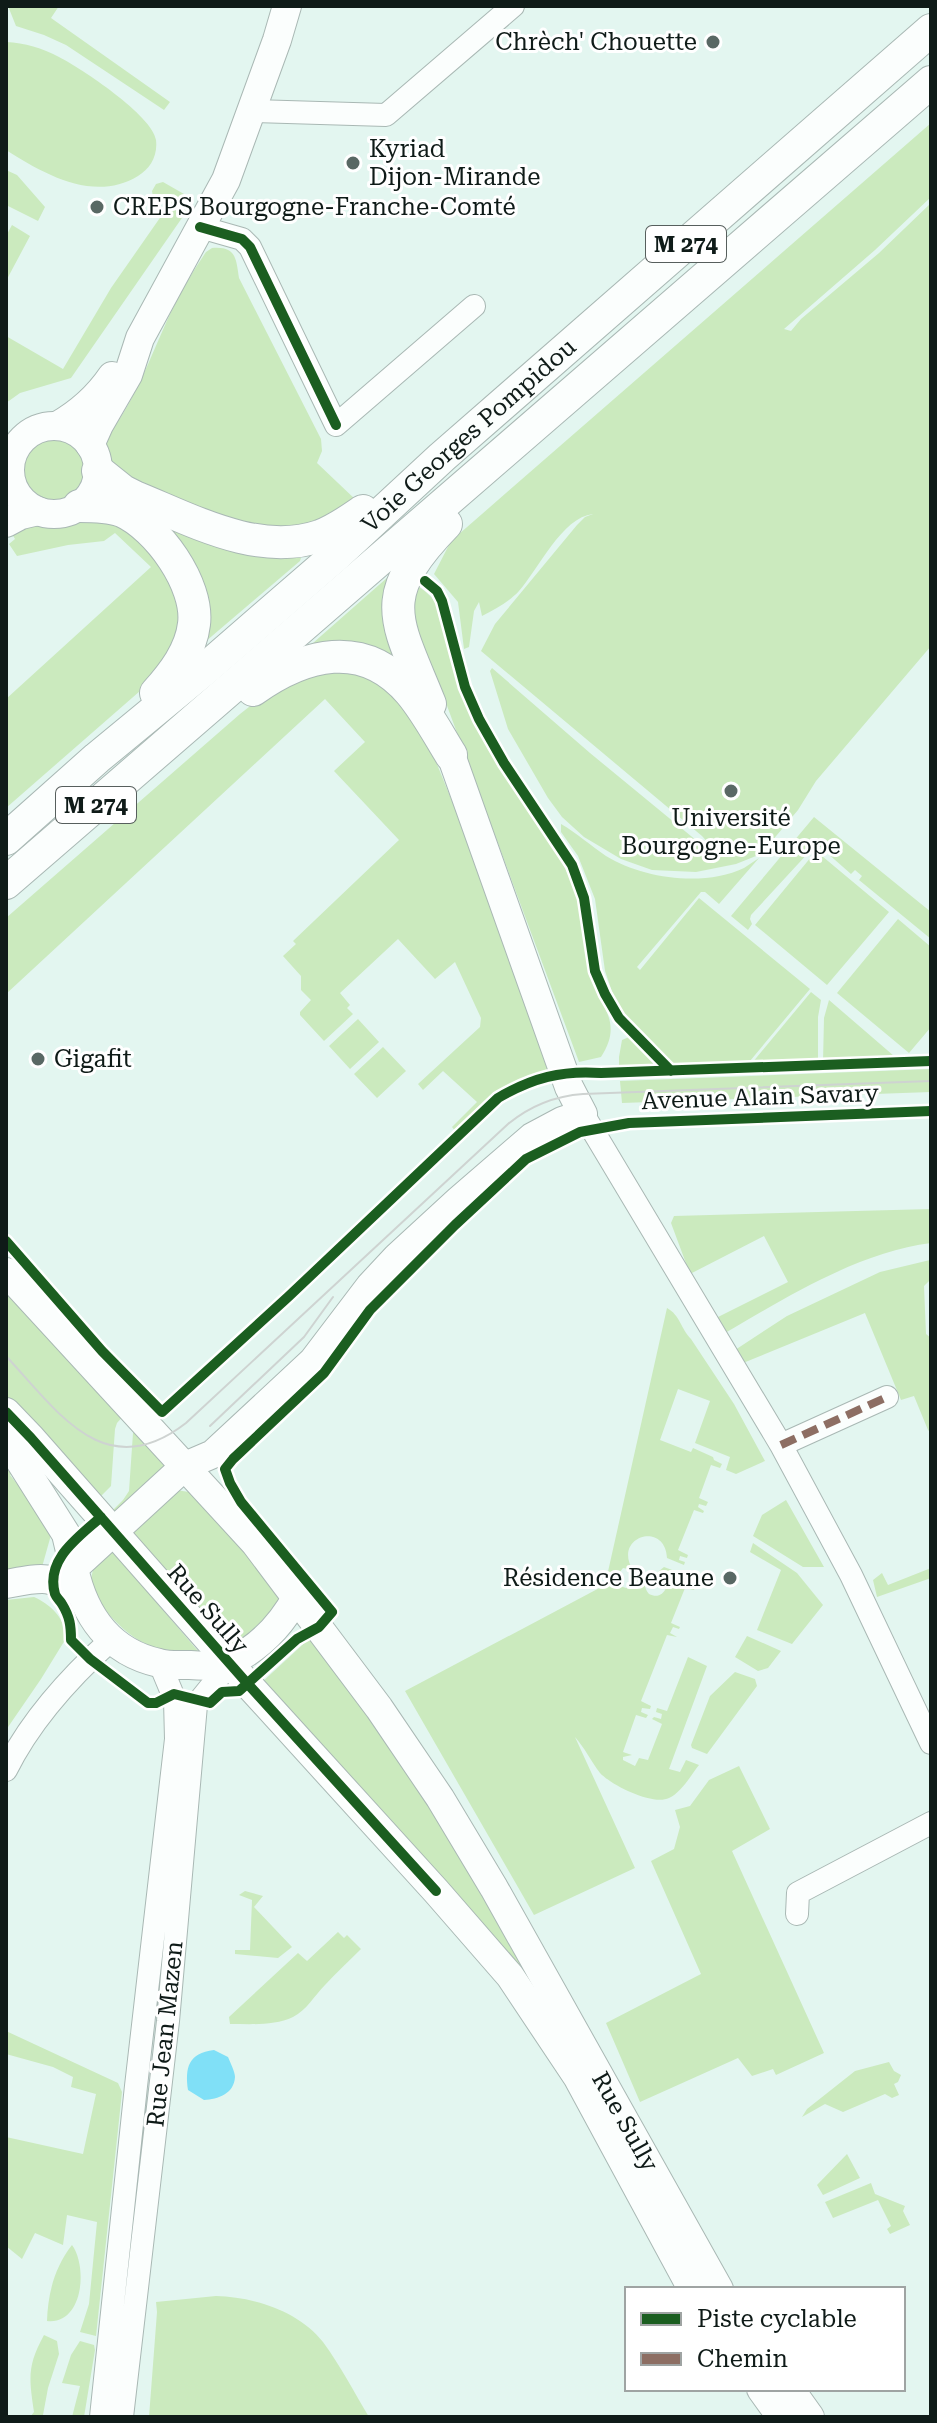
<svg xmlns="http://www.w3.org/2000/svg" width="937" height="2423" font-family="'Roboto Serif',serif">
  <style>
    .green { fill: #cbeabe }
    .water { fill: #80e0f7 }
    .lines { fill: none; stroke-linecap: round; stroke-linejoin: round }
    .minor-casing { stroke: #a9b8b4; stroke-width: 24 }
    .major-casing { stroke: #a9b8b4; stroke-width: 30 }
    .highway-casing { stroke: #a9b8b4; stroke-width: 34 }
    .minor { stroke: #fbfefd; stroke-width: 22 }
    .major { stroke: #fbfefd; stroke-width: 28 }
    .highway { stroke: #fbfefd; stroke-width: 32 }
    .tram { stroke: #ced3d1; stroke-width: 2 }
    .quiet { stroke: #8d6e63; stroke-width: 8; stroke-dasharray: 16 8; stroke-linecap: butt }
    .cycleway-casing { stroke: #fff; stroke-width: 15 }
    .cycleway { stroke: #1b5e20; stroke-width: 10 }
    .poi-dot { fill: #596864; stroke: #fff; stroke-width: 3 }
    .labels { text-anchor: middle; stroke-width: 6; stroke-linejoin: round; paint-order: stroke }
    .shield { fill: #fff; stroke: #575f5d; stroke-width: 2 }
    .shield-label { font-size: 22px; font-weight: bold; fill: #0f1b18 }
    .poi-label { font-size: 24px; fill: #0f1b18; stroke: #fff; text-anchor: start }
    .street-label { font-size: 24px; fill: #0f1b18; stroke: #fff }
  </style>
  <rect width="100%" height="100%" fill="#e3f6f0"/>
  <!-- green -->
  <path class="green" d="M8 6H59L51 18 170 102 164 110 66 45 44 35 16 26Z
    M6 42C25 43 42 48 59 57 81 68 153 116 156 140 158 156 150 169 138 176 94 203 44 174 6 150Z
    M931 123V197L875 250 784 329 791 331 801 319 879 253 931 203V646L816 781 798 810 761 854 736 864 696 872 652 870 621 859 584 837 562 817 548 798 508 729 490 671 492 668 590 753 714 855H719L702 836 481 651 495 624 577 525 585 517 593 514C562 517 538 570 519 591 509 602 495 609 482 616L479 602 474 611 469 647 464 649 458 602 434 574 451 541Z
    M6 170 17 175 45 207 38 221 6 205Z
    M163 182 191 198 184 215 71 378 20 393 6 403V336L63 369 111 288 171 202 154 203 152 191 156 184Z
    M12 225 30 236 6 281V236Z
    M212 248C236 246 236 258 239 278L321 439 322 451 317 463 357 501 337 514 289 530 244 523 133 484 109 459 105 440C135 402 151 355 171 312 181 291 193 271 206 252Z
    M22 469a31 31 0 1 1 62 0a31 31 0 1 1-62 0Z
    M153 513 296 554 301 558 300 561 205 642Z
    M82 518 105 519 130 532 161 563 181 601 179 636 148 684 6 808V699L151 567 115 533 104 541 68 545 17 556 9 544 15 539 9 529 28 521 56 525Z
    M388 577 392 578 407 672 346 645 313 643Z
    M419 587C425 591 433 597 436 604 442 615 444 632 447 645 453 667 460 688 469 709 499 776 553 830 579 899 589 924 584 953 592 978 602 1009 623 1023 601 1057L579 1062 443 695 419 642 412 593Z
    M353 671 388 687 428 742 458 816 551 1069C505 1080 489 1100 456 1132L452 1127 477 1102 443 1071 423 1090 418 1084 480 1027 481 1018 455 962 435 979 398 939 340 993 350 1005 347 1008 353 1014 324 1041 300 1015V1012L311 1000 301 990V976L283 956 296 944 293 941 399 840 334 771 365 742 325 699 6 994V918L240 714 267 693 311 672Z
    M814 817 931 912V939L859 880 862 876 855 870 851 874 818 845 815 848 812 847 810 851 751 915 750 919 752 924 748 930 731 916Z
    M561 824C577 833 591 846 606 856 643 879 705 887 744 868 749 865 754 861 759 858L719 904 705 892H701L637 967 640 970 699 898 810 989 750 1061 674 1067 617 1006 605 971 595 899 578 856 561 832Z
    M816 851 889 912 827 985 755 925Z
    M898 919 931 947V1027L909 1053 837 993Z
    M811 992 821 1000 818 1017V1062L752 1063Z
    M829 1000 894 1056 892 1059 823 1062 824 1018Z
    M358 1019 379 1042 350 1069 329 1046Z
    M629 1037 659 1068 619 1070V1057L622 1040Z
    M383 1047 406 1071 377 1098 354 1074Z
    M931 1069V1092L622 1103 620 1081Z
    M931 1209V1243C859 1252 787 1297 725 1333L716 1318 788 1282 764 1236 690 1274 671 1223 674 1216Z
    M930 1260 931 1279 924 1286 926 1334 931 1338V1433L928 1430 914 1396 901 1400 865 1313 743 1363 735 1350 787 1316 880 1272Z
    M6 1286 125 1414 117 1423 115 1429 111 1486 98 1499 6 1399Z
    M667 1308C680 1315 681 1329 691 1339L734 1404 765 1461 736 1474 726 1470 730 1457 695 1443 710 1401 678 1389 660 1440 691 1452 693 1448 713 1457 714 1460 722 1464 720 1468 711 1465 699 1498 708 1502 706 1506 699 1504 698 1507 704 1511 703 1513 694 1510 678 1550 688 1555 687 1558 680 1556 679 1560 685 1562 684 1565 667 1558C665 1520 612 1537 633 1570L623 1568 616 1577 620 1586 626 1588 635 1582 636 1576 634 1571 642 1575 652 1576C644 1581 643 1587 649 1594 657 1598 663 1595 666 1588L663 1578 654 1575 664 1567 691 1577 688 1584 695 1587 694 1590 685 1588 671 1623 680 1627 679 1629 673 1627 670 1633 677 1637 667 1635 641 1701 651 1706 650 1709 642 1708 641 1712 648 1715 646 1718 636 1715 623 1752 632 1755 623 1757V1760L635 1766 639 1758 648 1760 662 1724 652 1719 654 1717 661 1719 662 1714 656 1712 657 1708 667 1711 688 1657 707 1666 669 1769 680 1772 686 1760 699 1765C691 1775 682 1792 669 1798 653 1806 611 1785 600 1773 591 1761 584 1747 575 1737L635 1868 534 1915 405 1691 605 1585Z
    M138 1428 169 1462 118 1512 110 1513 123 1500 129 1491 133 1433Z
    M6 1463 15 1472 10 1475 29 1499 51 1535 42 1567 6 1571Z
    M176 1490 189 1492 200 1497 278 1591V1606L269 1618 229 1650 124 1533Z
    M786 1500 824 1567H803L753 1536 762 1515Z
    M753 1543 797 1573 823 1605 792 1644 757 1630 781 1570 750 1552Z
    M110 1548 198 1651C179 1651 159 1651 142 1642 123 1632 87 1598 92 1574 94 1564 103 1556 110 1548Z
    M931 1568V1578L877 1597 873 1580 882 1573 888 1585Z
    M34 1597C50 1604 68 1620 65 1640L41 1679 6 1730V1600Z
    M313 1635 381 1727 530 1971 522 1975 260 1684Z
    M747 1636 781 1651 768 1668 758 1671 735 1657Z
    M735 1672 755 1679 757 1686 707 1754 692 1748 691 1745 710 1696Z
    M739 1766 770 1829 732 1851 824 2053 776 2075 773 2069 752 2076 738 2058 640 2102 606 2023 701 1974 651 1861 674 1849 680 1827 675 1810 690 1806 709 1780Z
    M245 1891 263 1896 254 1907 292 1947 278 1958 235 1954V1950H250L252 1900 239 1895Z
    M338 1932 344 1938 347 1935 361 1949C349 1961 336 1973 325 1985 314 1996 307 2010 293 2017 274 2026 250 2024 230 2024L229 2017 298 1953 307 1961Z
    M6 2031 118 2083 122 2092 96 2336 80 2332 89 2304 97 2222 67 2215 63 2245 35 2233 22 2259 6 2246V2137L83 2154 96 2094 71 2087 73 2077 53 2067 6 2054Z
    M889 2062 894 2071 901 2075 898 2082 894 2084 899 2095 892 2098 885 2094 843 2112 825 2104 802 2117 807 2109 855 2071Z
    M847 2154 860 2178 823 2195 817 2185Z
    M871 2183 875 2194 905 2206 903 2211 910 2225 890 2234 887 2229 891 2226 878 2200 833 2218 825 2202Z
    M72 2245C88 2267 83 2325 47 2321 48 2294 54 2268 72 2245Z
    M216 2296C254 2297 299 2311 323 2342 340 2365 354 2392 369 2417H149L157 2312 156 2302Z
    M44 2335 57 2341 59 2354 48 2388 43 2415 30 2417 34 2412C29 2378 27 2366 44 2335Z
    M80 2341 94 2345 95 2350 84 2417H72L80 2386 62 2383 71 2355Z"/>
  <!-- water -->
  <path class="water" d="M214 2050 228 2057C230 2062 235 2072 235 2077 234 2094 218 2099 204 2100L188 2090C185 2068 188 2053 214 2050Z"/>
  <g class="lines">
    <defs>
      <path id="minor" d="M251 111 386 115 513 6
        M200 227 242 239 250 247 336 425 474 306
        M583 1114 781 1445 851 1575 931 1743
        M781 1445 887 1397
        M6 1770C30 1721 70 1677 111 1640
        M797 1914 798 1893 931 1823
        M101 2417 136 2086 176 1739 175 1700 160 1664
        M122 2417 168 2021 196 1705 230 1663"/>
      <g id="major">
        <path d="M57 426C80 413 97 398 112 376"/>
        <circle cx="54" cy="470" r="44"/>
        <path d="M90 445 99 425 128 375 140 338 226 180 277 40 287 6"/>
        <path d="M6 523 21 515 38 511"/>
        <path id="s1" d="M6 1272 255 1543 379 1708 440 1798 494 1888 719 2289"/>
        <path d="M6 1412 31 1438 246 1682 436 1891 510 1976 578 2078 692 2289"/>
        <path d="M6 1439 66 1534 74 1568"/>
        <path d="M6 1584C39 1578 50 1574 80 1593"/>
        <path d="M297 1596C282 1624 260 1647 232 1661 221 1667 202 1666 190 1665 180 1665 168 1666 159 1663 109 1652 84 1615 74 1568L185 1466 213 1454 313 1361 370 1286 397 1257 459 1200 532 1137 562 1121 583 1114 569 1087 451 755"/>
        <path d="M761 2389 781 2417"/>
        <path d="M790 2389 810 2417"/>
      </g>
      <g id="highway">
        <path d="M98 471 123 491 135 497C192 520 258 557 320 536 336 530 350 520 363 511"/>
        <path d="M79 506C93 506 109 506 122 511 158 527 199 585 194 624 191 651 173 674 156 693"/>
        <path d="M253 690C304 654 363 637 410 692 426 711 438 734 451 755"/>
        <path d="M430 704C396 619 374 598 446 524"/>
        <path id="s2" d="M6 839 97 758 205 669 333 558 442 457 931 30"/>
        <path d="M6 883 931 82"/>
      </g>
    </defs>
    <!-- minor casing -->
    <use href="#minor" class="minor-casing"/>
    <!-- major casing -->
    <use href="#major" class="major-casing"/>
    <!-- highway casing -->
    <use href="#highway" class="highway-casing"/>
    <!-- minor -->
    <use href="#minor" class="minor"/>
    <!-- major -->
    <use href="#major" class="major"/>
    <!-- highway -->
    <use href="#highway" class="highway"/>
    <!-- tram -->
    <path class="tram" d="M6 1356C58 1412 105 1486 186 1423L508 1124C530 1106 554 1096 583 1094L931 1081
      M210 1426 304 1337 333 1297"/>
    <!-- quiet -->
    <path class="quiet" d="M781 1445 887 1397"/>
    <defs>
      <path id="cycleway" d="M200 227 242 239 250 247 336 425
        M425 581 437 591 442 601 465 687 479 719 504 763 572 865 584 898 595 971 605 994 619 1018 671 1071
        M6 1241 102 1351 162 1412 288 1297 498 1098C532 1078 562 1070 601 1073L931 1061
        M6 1412 31 1438 246 1682 436 1891
        M101 1517C79 1537 45 1559 55 1594 57 1599 60 1600 62 1604 70 1617 71 1626 71 1640L90 1659 148 1703H156L174 1694 210 1703 222 1692 239 1691 297 1639 319 1627 332 1612 241 1502 230 1483 225 1469 233 1459 324 1373 370 1310 455 1225 526 1159 580 1132 629 1123 931 1111"/>
    </defs>
    <!-- cycleway casing -->
    <use href="#cycleway" class="cycleway-casing"/>
    <!-- cycleway -->
    <use href="#cycleway" class="cycleway"/>
  </g>
  <!-- markers -->
  <g class="poi-dot">
    <circle cx="713" cy="42" r="8"/>
    <circle cx="353" cy="163" r="8"/>
    <circle cx="97" cy="207" r="8"/>
    <circle cx="731" cy="791" r="8"/>
    <circle cx="38" cy="1059" r="8"/>
    <circle cx="730" cy="1578" r="8"/>
  </g>
  <g class="labels">
    <!-- shield labels -->
    <g class="shield">
      <rect x="646" y="226" width="80" height="36" rx="6"/>
      <rect x="56" y="787" width="80" height="36" rx="6"/>
    </g>
    <g class="shield-label">
      <text x="686" y="252">M 274</text>
      <text x="96" y="813">M 274</text>
    </g>
    <!-- poi labels -->
    <g class="poi-label">
      <text x="697" y="50" text-anchor="end">Chrèch' Chouette</text>
      <text x="369" y="157">Kyriad<tspan x="369" dy="28">Dijon-Mirande</tspan></text>
      <text x="113" y="215">CREPS Bourgogne-Franche-Comté</text>
      <text x="731" y="826" text-anchor="middle">Université<tspan x="731" dy="28">Bourgogne-Europe</tspan></text>
      <text x="54" y="1067">Gigafit</text>
      <text x="714" y="1586" text-anchor="end">Résidence Beaune</text>
    </g>
    <!-- street labels -->
    <g class="street-label">
      <text dy="8" stroke="none"><textPath href="#s2" startOffset="614">Voie Georges Pompidou</textPath></text>
      <text transform="translate(760 1097) rotate(-2)" y="8">Avenue Alain Savary</text>
      <text transform="translate(208 1609) rotate(49)" y="8">Rue Sully</text>
      <text transform="translate(165 2034) rotate(-84)" y="8">Rue Jean Mazen</text>
      <text dy="8" stroke="none"><textPath href="#s1" startOffset="1056">Rue Sully</textPath></text>
    </g>
  </g>
  <!-- border -->
  <rect width="937" height="2423" fill="none" stroke="#0f1b18" stroke-width="16"/>
  <!-- legend -->
  <rect x="625" y="2287" width="280" height="104" fill="#ffffff" stroke="#9fa4a3" stroke-width="2"/>
  <rect x="641" y="2313" width="40" height="12" fill="#1b5e20" stroke="#9fa4a3" stroke-width="2"/>
  <text x="697" y="2327" font-size="24" fill="#0f1b18">Piste cyclable</text>
  <rect x="641" y="2353" width="40" height="12" fill="#8d6e63" stroke="#9fa4a3" stroke-width="2"/>
  <text x="697" y="2367" font-size="24" fill="#0f1b18">Chemin</text>
</svg>
